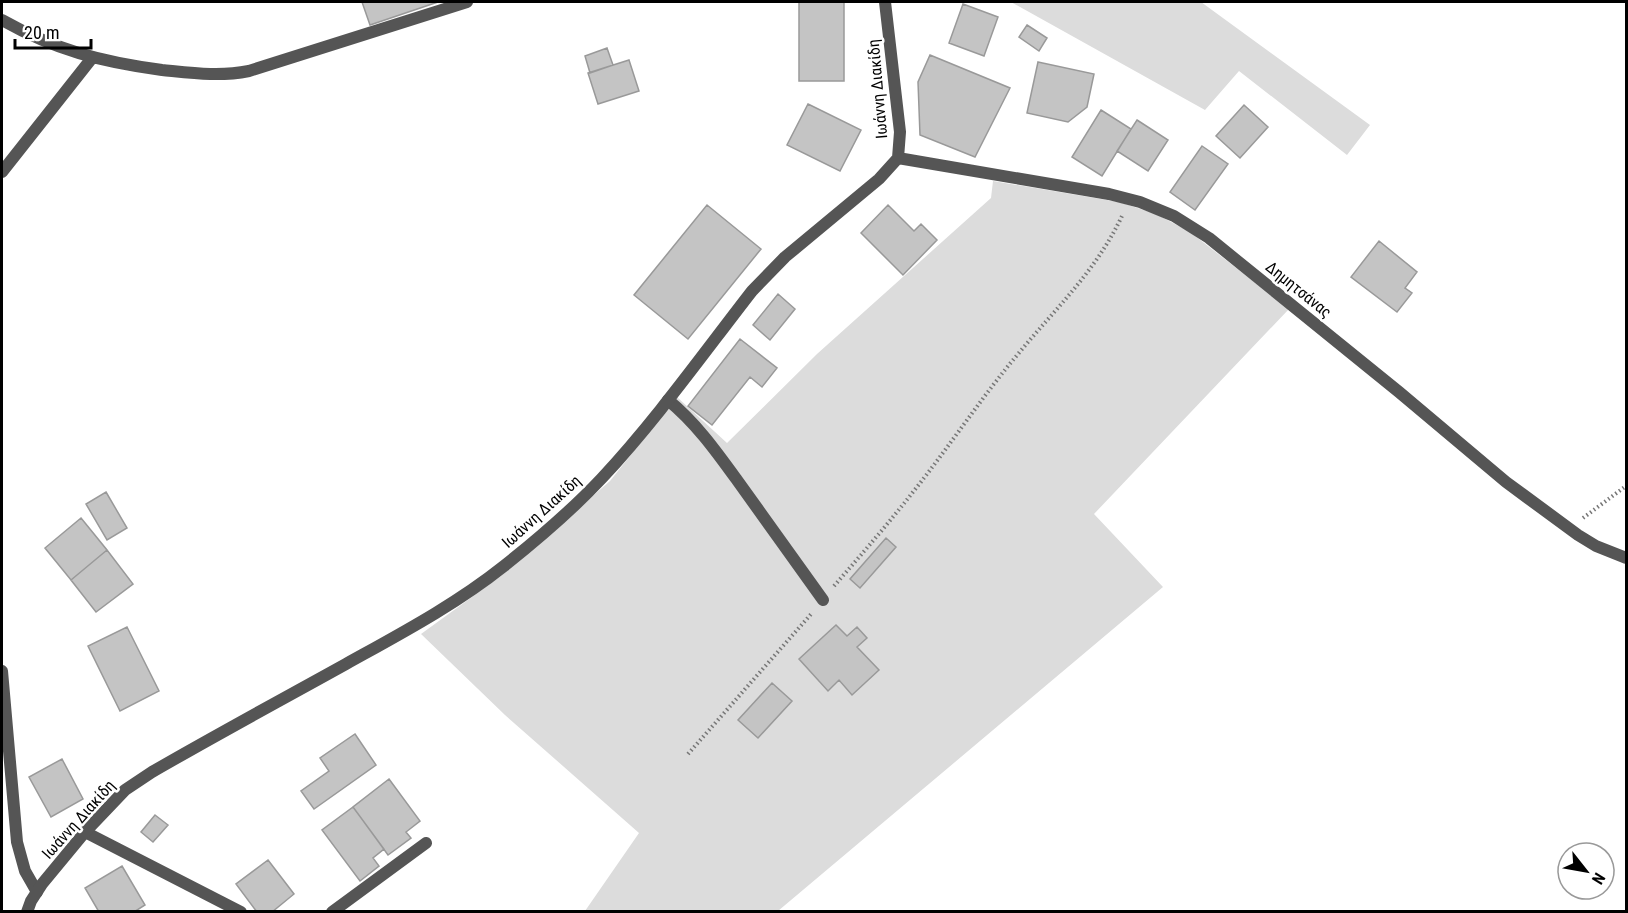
<svg xmlns="http://www.w3.org/2000/svg" width="1628" height="913" font-family="'Roboto Condensed',sans-serif">
  <style>
    .green { fill: #dcdcdc }
    .building { fill: #c4c4c4; stroke: #999; stroke-width: 1.5 }
    .lines { fill: none; stroke-linecap: round; stroke-linejoin: round }
    .path { stroke: #777; stroke-width: 4; stroke-dasharray: 1.5 3; stroke-linecap: butt }
    .minor { stroke: #555; stroke-width: 12 }
    .tertiary { stroke: #555; stroke-width: 12 }
    .labels { text-anchor: middle; stroke-width: 5; stroke-linejoin: round; paint-order: stroke }
    .street-label { font-size: 16px; fill: #000; stroke: #fff }
  </style>
  <rect width="100%" height="100%" fill="#fff"/>
  <!-- green -->
  <path class="green" d="M1011 2H1201L1370 125 1347 155 1239 71 1205 110Z
    M993 181 1119 202 1156 214 1190 232 1289 309 1094 514 1163 587 778 911H585L639 833 505 715 421 634 501 576 610 481 677 397 727 443 817 354 991 198Z"/>
  <!-- building -->
  <path class="building" d="M362 2H438L370 25Z
    M799 2H844V81H799Z
    M963 4 998 17 984 56 949 43Z
    M1027 25 1047 38 1039 51 1019 37Z
    M607 48 613 65 590 73 585 56Z
    M930 55 1010 88 975 157 920 135 918 82Z
    M629 60 639 91 598 104 588 73Z
    M1038 62 1094 74 1087 107 1068 122 1027 113Z
    M808 104 861 130 840 171 787 145Z
    M1244 105 1268 127 1240 158 1216 136Z
    M1101 110 1131 129 1102 176 1072 157Z
    M1137 120 1168 140 1148 171 1117 151Z
    M1202 146 1228 164 1195 210 1170 192Z
    M707 205 761 249 688 339 634 295Z
    M888 205 914 231 921 224 937 240 903 275 861 233Z
    M1379 241 1417 272 1405 288 1412 293 1397 312 1351 277Z
    M778 294 795 309 770 340 753 325Z
    M740 339 777 368 762 387 750 377 712 425 688 406Z
    M106 492 127 528 107 540 86 504Z
    M81 518 107 550 71 580 45 548Z
    M886 538 896 547 860 588 850 579Z
    M107 550 133 584 96 612 71 580Z
    M836 625 847 636 857 627 867 638 857 647 879 670 852 695 839 680 828 691 799 659Z
    M127 627 159 691 120 711 88 646Z
    M772 683 792 701 758 738 738 720Z
    M355 734 376 765 314 809 301 791 329 771 320 758Z
    M62 759 83 799 51 817 29 777Z
    M389 779 420 821 406 832 411 838 388 855 353 807Z
    M353 807 384 849 373 858 379 866 360 881 322 830Z
    M155 815 168 825 153 842 141 832Z
    M268 860 294 894 272 912H257L236 884Z
    M122 866 145 905 134 912H99L85 888Z"/>
  <g class="lines">
    <!-- path -->
    <path class="path" d="M1583 518 1626 486
      M834 586C861 555 888 524 913 492 949 447 981 398 1018 354 1056 308 1096 271 1122 216
      M688 754 812 613"/>
    <!-- minor -->
    <path class="minor" d="M2 20C55 50 102 62 162 70 192 73 219 77 249 71L467 2
      M2 172 92 58
      M668 400C696 423 716 451 737 480 766 520 794 560 823 600
      M2 671 17 842 25 871 37 892
      M85 832 241 912
      M332 912 426 843"/>
    <!-- tertiary -->
    <path class="tertiary" d="M898 158 1109 194 1140 202 1174 216 1209 238 1399 392 1506 482 1578 535 1596 546 1626 558
      M27 912 31 901 42 884 85 832 125 790 152 772C216 735 281 700 346 664 400 634 455 605 504 566 538 539 572 510 602 478 656 420 703 354 752 291L785 257 879 179 898 158 900 132 885 2"/>
  </g>
  <g class="labels">
    <!-- street labels -->
    <g class="street-label">
      <text transform="translate(877 89) rotate(-95)" y="6">Ιωάννη Διακίδη</text>
      <text transform="translate(1299 289) rotate(39)" y="6">Δημητσάνας</text>
      <text transform="translate(541 511) rotate(-42)" y="6">Ιωάννη Διακίδη</text>
      <text transform="translate(78 819) rotate(-48)" y="6">Ιωάννη Διακίδη</text>
    </g>
  </g>
  <!-- border -->
  <rect width="1628" height="913" fill="none" stroke="#000000" stroke-width="6"/>
  <!-- north arrow -->
  <g transform="translate(1586 871) rotate(121)"><circle r="28" fill="#ffffff" stroke="#999999" stroke-width="1.5"/>
  <path d="M0-4.5L10 22L0 15L-10 22Z" fill="#000000"/>
  <text y="-9" font-size="16" font-weight="bold" text-anchor="middle" fill="#000000">N</text>
  </g>
  <!-- scale -->
  <path d="M15 39v9h76v-9" fill="none" stroke="#000000" stroke-width="3"/>
  <text x="24" y="39" font-size="18" fill="#000000" stroke="#ffffff" stroke-width="4.5" paint-order="stroke">20 m</text>
</svg>
